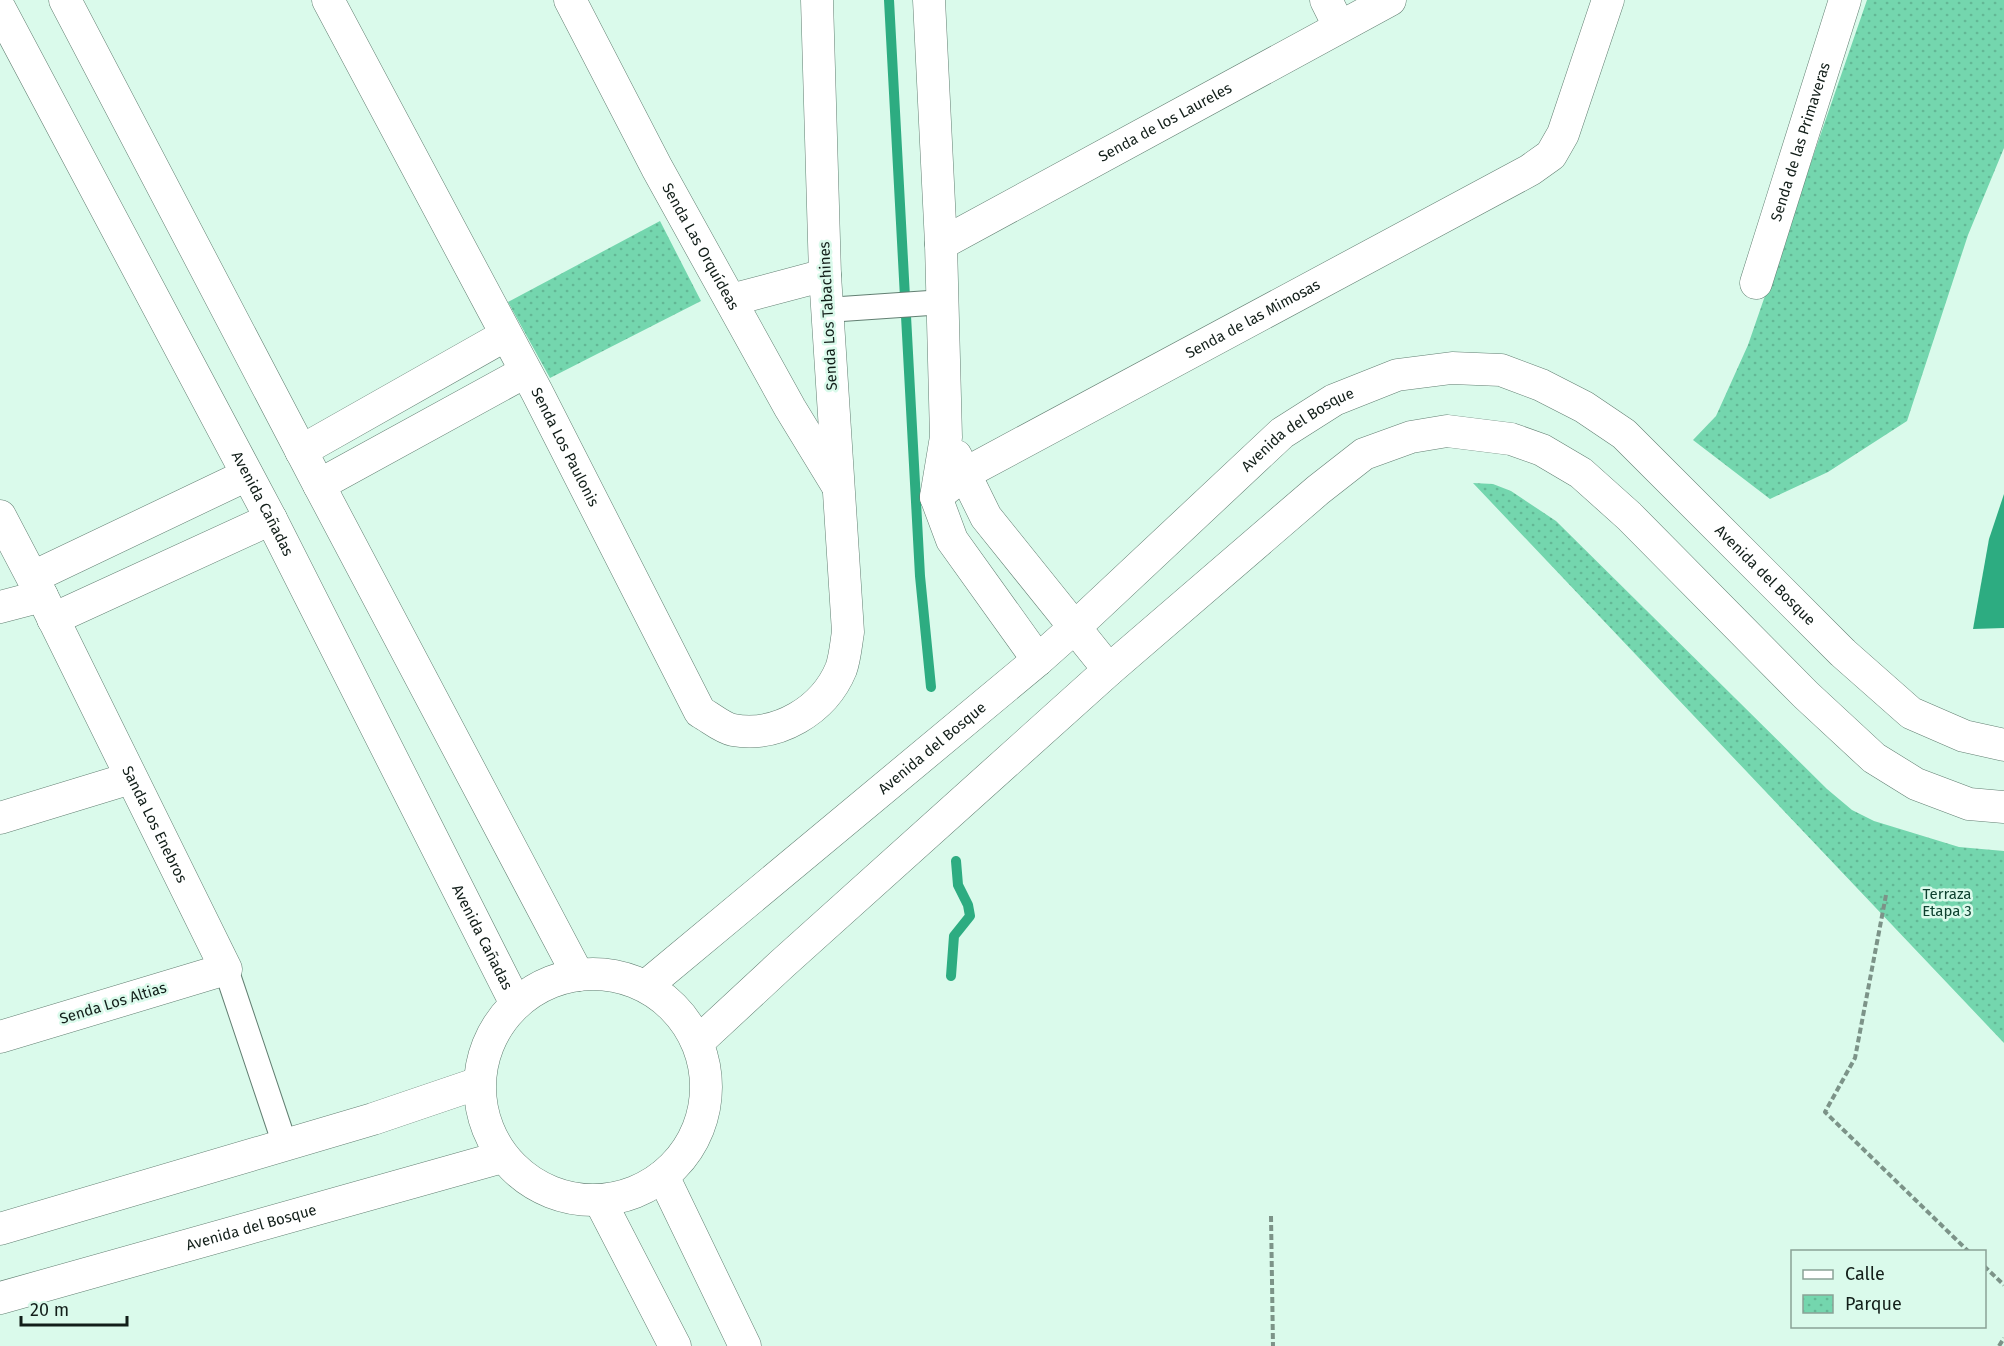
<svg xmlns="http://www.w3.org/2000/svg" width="2004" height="1346" font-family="'Fira Sans',sans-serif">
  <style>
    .park { fill: url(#park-dots) }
    .water { fill: #2dac81 }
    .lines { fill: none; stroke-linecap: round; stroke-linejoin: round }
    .stream { stroke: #2dac81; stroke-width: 10 }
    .pedestrian-casing { stroke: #627f72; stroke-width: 26 }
    .minor-casing { stroke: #627f72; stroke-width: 33 }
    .path { stroke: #7c9388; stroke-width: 4; stroke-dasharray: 6 3; stroke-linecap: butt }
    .pedestrian { stroke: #fff; stroke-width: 24 }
    .minor { stroke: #fff; stroke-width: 32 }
    .labels { text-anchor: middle; stroke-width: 5; stroke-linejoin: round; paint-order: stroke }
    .street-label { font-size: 15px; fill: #121e19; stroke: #dafaeb }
    .park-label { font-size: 15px; fill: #0d412f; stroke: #dafaeb }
  </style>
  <defs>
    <pattern id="park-dots" width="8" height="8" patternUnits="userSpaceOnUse" patternTransform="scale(1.5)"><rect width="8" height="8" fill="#74d6ae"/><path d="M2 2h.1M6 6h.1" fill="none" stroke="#63b795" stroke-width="1.8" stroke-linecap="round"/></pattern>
  </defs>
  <rect width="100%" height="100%" fill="#dafaeb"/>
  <!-- park -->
  <path class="park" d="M1867 0H2004V148L1968 235 1907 421 1828 472 1770 499 1693 440 1716 416 1748 345Z
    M660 221 701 301 550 378 508 302Z
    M1473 483 1493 484 1511 491 1556 521 1827 789 1852 810 1874 821 1959 847 2004 851V1043Z"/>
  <!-- water -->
  <path class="water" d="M2004 494V628L1973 629 1989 539Z"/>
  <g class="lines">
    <!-- stream -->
    <path class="stream" d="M889 0 920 576 931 687
      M951 976 954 936 970 916 968 905 958 885 956 861"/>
    <defs>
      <path id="pedestrian" d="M827 310 944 302
        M226 969 285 1145"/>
      <g id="minor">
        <path d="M65 0 319 485 578 975"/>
        <path id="s1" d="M328 0 537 392 700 712C710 717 722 728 733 730 778 738 824 710 841 669 845 658 846 644 848 632L825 275 817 0"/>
        <path id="s2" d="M570 0 657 168 790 408 837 485"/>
        <path d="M929 0 941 244 946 437 936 497 952 540 1038 660"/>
        <path d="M1326 0 1339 26"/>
        <path id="s3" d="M0 9 271 519 516 1004"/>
        <path id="s4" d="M941 244 1390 0"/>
        <path id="s5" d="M1756 283 1845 0"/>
        <path d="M731 300 825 275"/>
        <path d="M301 451 506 335"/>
        <path d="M956 456 986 517 1109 670"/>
        <path d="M319 485 525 372"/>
        <path id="s6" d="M936 497 964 474 1530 170 1551 155 1563 134 1608 0"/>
        <path id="s7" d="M0 516 42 596 226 969 0 1037"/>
        <path d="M33 577 247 475"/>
        <path d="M0 607 42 596"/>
        <path d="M53 619 271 519"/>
        <path d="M0 818 131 778"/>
        <circle cx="593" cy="1087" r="113"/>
        <path id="s8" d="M646 986 1038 660 1074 628 1282 433 1334 400 1397 375 1452 368 1501 370 1541 385 1584 407 1624 434 1843 653 1911 713 1964 736 2004 745"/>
        <path d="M698 1042 782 964 1109 670 1318 490 1364 454 1411 437 1447 431 1511 439 1542 450 1581 473 1629 516 1806 695 1874 758 1916 784 1969 804 2004 807"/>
        <path d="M663 1176 745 1346"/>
        <path d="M600 1201 675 1346"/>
        <path d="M0 1229 373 1119 479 1083"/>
        <path id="s9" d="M0 1298 502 1157"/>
      </g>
    </defs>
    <!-- pedestrian casing -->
    <use href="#pedestrian" class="pedestrian-casing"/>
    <!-- minor casing -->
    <use href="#minor" class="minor-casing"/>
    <!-- path -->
    <path class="path" d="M1886 895 1855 1058 1825 1112 1969 1252
      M1271 1216 1273 1346
      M1984 1266 2004 1285
      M1999 1346 2004 1338"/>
    <!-- pedestrian -->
    <use href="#pedestrian" class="pedestrian"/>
    <!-- minor -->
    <use href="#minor" class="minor"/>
  </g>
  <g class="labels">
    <!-- street labels -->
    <g class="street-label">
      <text dy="5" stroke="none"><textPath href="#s4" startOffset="255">Senda de los Laureles</textPath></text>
      <text dy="5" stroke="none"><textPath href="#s5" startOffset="148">Senda de las Primaveras</textPath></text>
      <text dy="5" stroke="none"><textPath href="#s2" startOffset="279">Senda Las Orquídeas</textPath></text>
      <text transform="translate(828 316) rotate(-93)" y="5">Senda Los Tabachines</text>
      <text dy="5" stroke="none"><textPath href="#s6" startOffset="364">Senda de las Mimosas</textPath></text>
      <text dy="5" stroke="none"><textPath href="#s8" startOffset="858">Avenida del Bosque</textPath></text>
      <text dy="5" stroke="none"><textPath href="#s1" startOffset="506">Senda Los Paulonis</textPath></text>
      <text dy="5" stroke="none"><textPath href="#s3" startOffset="560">Avenida Cañadas</textPath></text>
      <text dy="5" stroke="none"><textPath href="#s8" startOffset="1416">Avenida del Bosque</textPath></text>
      <text dy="5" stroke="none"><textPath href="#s8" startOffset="372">Avenida del Bosque</textPath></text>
      <text dy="5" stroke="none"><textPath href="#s7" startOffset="345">Sanda Los Enebros</textPath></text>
      <text dy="5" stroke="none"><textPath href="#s3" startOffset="1046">Avenida Cañadas</textPath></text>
      <text transform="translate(113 1003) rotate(-17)" y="5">Senda Los Altias</text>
      <text dy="5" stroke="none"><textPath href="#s9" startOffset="261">Avenida del Bosque</textPath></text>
    </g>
    <!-- park labels -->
    <g class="park-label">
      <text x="1947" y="899">Terraza<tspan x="1947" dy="17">Etapa 3</tspan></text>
    </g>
  </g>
  <!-- legend -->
  <rect x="1791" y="1250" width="195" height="78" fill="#dafaeb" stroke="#8aa297" stroke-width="1.5"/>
  <rect x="1803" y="1270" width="30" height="9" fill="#ffffff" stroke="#8aa297" stroke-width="1.5"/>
  <text x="1845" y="1280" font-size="18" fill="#121e19">Calle</text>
  <rect x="1803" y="1295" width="30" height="18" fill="url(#park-dots)" stroke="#8aa297" stroke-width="1.5"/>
  <text x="1845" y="1310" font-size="18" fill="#121e19">Parque</text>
  <!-- scale -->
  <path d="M21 1316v9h106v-9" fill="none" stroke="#121e19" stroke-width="3"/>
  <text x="30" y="1316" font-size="18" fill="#121e19" stroke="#dafaeb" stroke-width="4.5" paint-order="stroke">20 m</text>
</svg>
